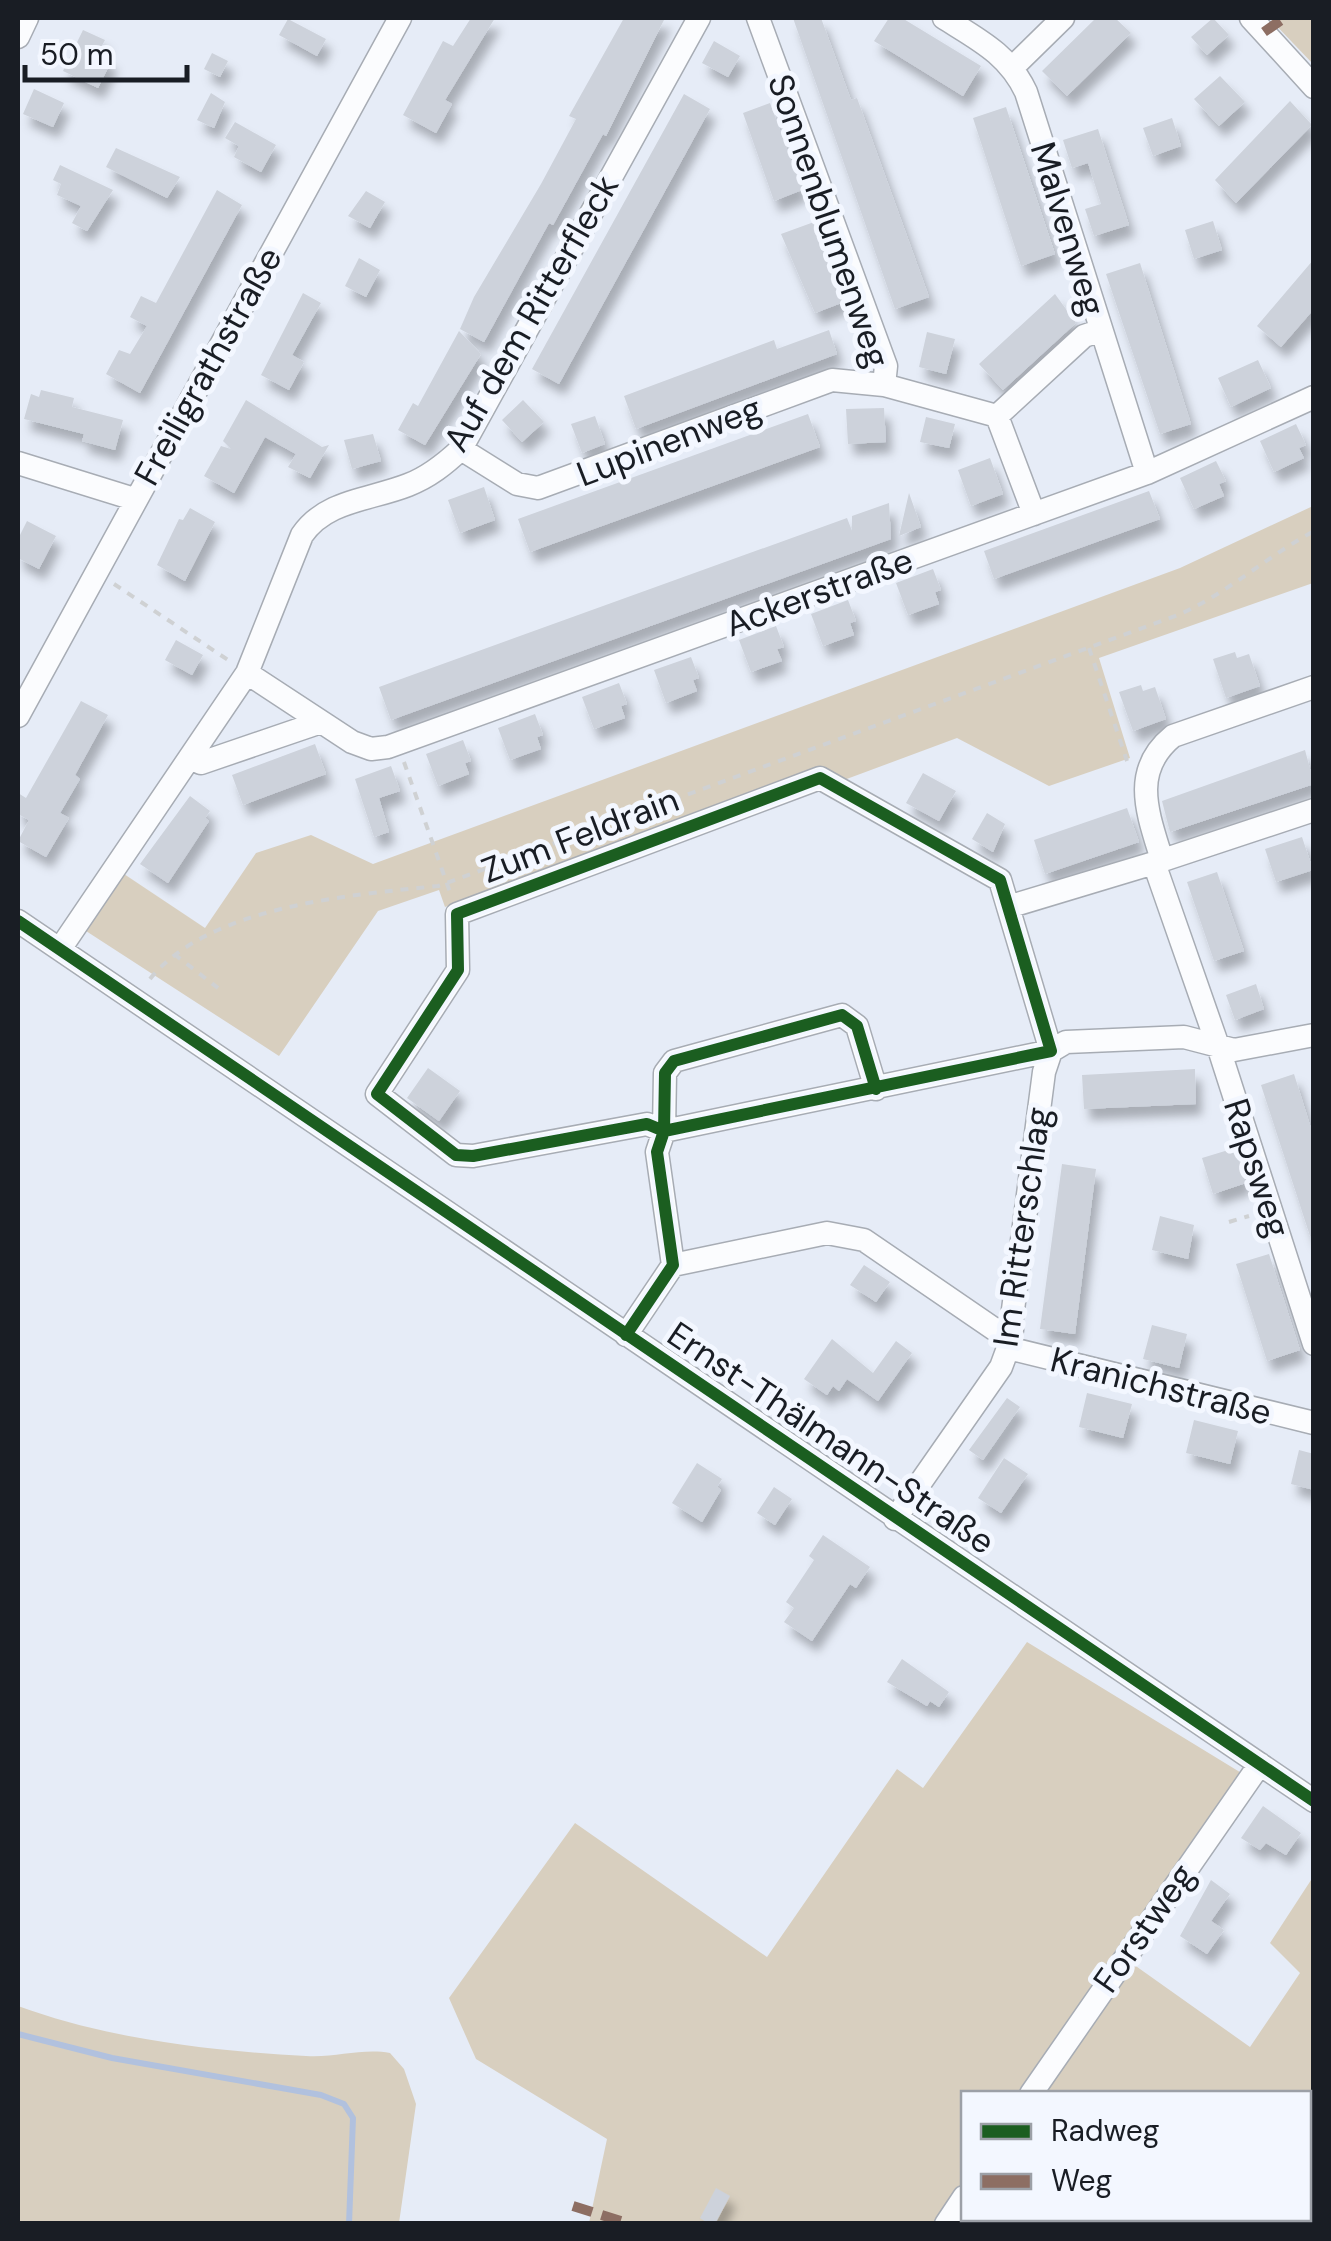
<svg xmlns="http://www.w3.org/2000/svg" width="1331" height="2241" font-family="'DM Sans',sans-serif">
  <style>
    .green { fill: #d8cfbf }
    .lines { fill: none; stroke-linecap: round; stroke-linejoin: round }
    .stream { stroke: #b1c1de; stroke-width: 6 }
    .building { fill: #cdd2db; filter: url(#shadow) }
    .minor-casing { stroke: #a7acb4; stroke-width: 25 }
    .path { stroke: #cfd1d3; stroke-width: 4; stroke-dasharray: 8 8; stroke-linecap: butt }
    .minor { stroke: #fbfcfe; stroke-width: 22 }
    .quiet { stroke: #8d6e63; stroke-width: 10; stroke-dasharray: 20 10; stroke-linecap: butt }
    .cycleway-casing { stroke: #f3f7ff; stroke-width: 19 }
    .cycleway { stroke: #1b5e20; stroke-width: 12 }
    .labels { text-anchor: middle; stroke-width: 10; stroke-linejoin: round; paint-order: stroke }
    .street-label { font-size: 35px; fill: #191d24; stroke: #f3f7ff }
  </style>
  <defs>
    <filter id="shadow"><feDropShadow dx="6" dy="11" stdDeviation="5" flood-color="#0004"/></filter>
  </defs>
  <rect width="100%" height="100%" fill="#e6ecf7"/>
  <!-- green -->
  <path class="green" d="M1269 18H1313V64Z
    M1313 506V583L1099 658 1130 758 1049 786 957 738 844 780 819 770 445 907 439 890 378 911 279 1056 86 931 124 874 205 928 256 853 311 835 373 864 1180 568Z
    M1027 1642 1243 1774 1116 1952 1250 2047 1300 1973 1270 1943 1313 1877V2211L1309 2217 1308 2094H964V2218L1307 2219 1302 2224 589 2223 607 2139 476 2059 449 1998 575 1823 767 1957 897 1769 923 1788Z
    M18 2006C108 2039 211 2051 306 2056 335 2058 362 2048 390 2053L404 2069 416 2104 399 2223H18Z"/>
  <g class="lines">
    <!-- stream -->
    <path class="stream" d="M18 2034 112 2058 321 2095 344 2104 353 2118 349 2224"/>
  </g>
  <!-- building -->
  <path class="building" d="M471 18H495L445 100 452 104 436 133 403 115 443 41 453 46Z
    M624 18H665L606 136 603 134 553 225 549 223 484 342 460 329 474 297 541 184 576 119 569 116Z
    M793 18H821L851 100 857 98 929 297 895 309Z
    M889 18H902L981 66 963 96 874 41Z
    M1096 18H1115L1131 33 1067 96 1042 71Z
    M1213 18 1229 35 1207 55 1191 37Z
    M288 19 326 39 317 56 279 35Z
    M83 30 105 40 98 53 112 60 98 88 63 71Z
    M714 41 740 56 728 77 702 63Z
    M212 53 228 61 220 77 204 69Z
    M1220 76 1245 102 1219 126 1194 99Z
    M34 89 64 103 53 127 23 114Z
    M211 93 225 102 214 128 197 120Z
    M684 94 710 109 559 384 532 369Z
    M1290 101 1312 125 1236 203 1215 180Z
    M770 103 802 190 774 201 743 113Z
    M1006 107 1055 254 1021 266 973 118Z
    M1172 118 1181 146 1153 156 1143 128Z
    M235 122 276 145 261 172 234 157 239 146 225 138Z
    M1098 129 1129 225 1094 236 1085 209 1101 204 1088 163 1072 168 1063 140Z
    M116 148 180 177 167 198 106 167Z
    M60 165 113 190 87 231 72 223 81 206 57 195 61 184 53 180Z
    M217 190 242 205 140 393 106 374 119 350 130 354 147 326 130 317 141 296 156 303Z
    M366 191 385 202 370 228 348 216Z
    M1213 221 1222 250 1194 259 1185 230Z
    M814 222 844 302 815 313 781 234Z
    M359 258 380 270 366 297 345 286Z
    M1314 259V309L1281 347 1257 326Z
    M1140 263 1191 424 1160 434 1106 274Z
    M303 293 321 303 292 355 304 362 289 390 261 375Z
    M1055 294 1076 323 1003 390 979 364Z
    M829 330 837 354 636 429 624 396 774 340 777 349Z
    M459 331 481 354 425 445 398 430 413 403 418 406Z
    M927 332 955 339 946 374 919 367Z
    M1258 360 1271 388 1231 407 1218 378Z
    M41 390 74 398 72 407 123 420 115 450 82 441 84 434 24 419 31 394 39 397Z
    M246 400 322 447 329 445 310 478 288 467 296 454 265 437 234 493 204 476 221 446 231 449 223 441Z
    M523 400 544 422 522 442 502 420Z
    M884 408 886 442 848 444 846 409Z
    M808 414 820 447 530 552 518 519Z
    M595 416 605 444 582 453 571 424Z
    M926 417 955 424 949 448 920 442Z
    M1296 424 1306 445 1299 448 1304 458 1274 472 1260 441Z
    M373 434 381 461 352 469 344 440Z
    M990 458 1003 494 971 506 958 470Z
    M1216 461 1226 481 1219 484 1224 496 1194 509 1180 478Z
    M484 487 495 520 460 533 448 500Z
    M1149 491 1160 519 994 579 984 551Z
    M909 493 921 527 899 536Z
    M889 503 891 539 391 720 379 687 847 518 852 531V516Z
    M190 508 215 522 185 581 157 565 179 519 183 520Z
    M27 521 56 536 39 569 18 558V539Z
    M933 569 941 590 935 592 939 604 908 615 896 583Z
    M848 600 856 621 850 623 854 635 823 646 811 614Z
    M776 626 784 647 777 649 782 661 751 672 739 640Z
    M176 640 203 655 192 675 165 660Z
    M1235 652 1237 658 1249 654 1260 686 1226 698 1213 659Z
    M691 657 699 678 693 680 697 691 666 703 654 670Z
    M619 683 627 704 621 706 625 718 594 729 582 697Z
    M1141 685 1143 691 1155 687 1166 719 1133 731 1119 692Z
    M81 701 108 715 75 775 80 779 60 813 69 818 46 857 18 841 29 820 18 814V793L26 798Z
    M535 714 543 735 537 737 541 749 510 760 498 728Z
    M463 740 471 761 465 763 469 774 438 786 426 754Z
    M315 744 326 774 243 805 232 775Z
    M1305 750 1314 784 1170 832 1162 801Z
    M391 766 400 791 379 798 389 832 374 837 355 779Z
    M923 773 956 791 939 821 906 803Z
    M190 796 210 811 205 818 209 821 168 883 140 864Z
    M1127 808 1139 842 1045 874 1034 840Z
    M987 813 1005 824 993 852 972 839Z
    M1302 837 1313 870 1276 882 1265 849Z
    M1217 872 1244 951 1214 961 1187 882Z
    M1256 984 1264 1009 1235 1020 1226 995Z
    M428 1068 460 1091 439 1121 407 1098Z
    M1195 1069 1196 1104 1084 1109 1082 1075Z
    M1294 1074 1314 1138V1236H1310L1261 1085Z
    M1235 1148 1246 1183 1213 1194 1202 1158Z
    M1062 1164 1096 1169 1075 1334 1040 1329Z
    M1160 1216 1194 1225 1188 1259 1152 1250Z
    M1269 1254 1300 1350 1267 1361 1236 1264Z
    M864 1265 890 1282 876 1302 850 1285Z
    M1152 1325 1187 1334 1179 1368 1143 1359Z
    M832 1339 873 1373 896 1341 912 1353 878 1401 847 1379 839 1391 833 1386 827 1395 804 1379Z
    M1087 1393 1132 1404 1123 1438 1079 1427Z
    M1007 1398 1020 1407 983 1460 969 1450Z
    M1194 1420 1238 1431 1230 1464 1186 1453Z
    M1299 1450 1314 1454V1490L1291 1484Z
    M1004 1458 1028 1474 1001 1513 978 1498Z
    M697 1463 722 1479 717 1487 721 1490 702 1522 672 1503Z
    M774 1487 792 1499 775 1525 757 1513Z
    M823 1535 870 1567 856 1588 850 1584 812 1641 784 1622 794 1608 786 1602 814 1560 809 1556Z
    M902 1659 949 1692 939 1707 930 1701 927 1706 887 1682Z
    M1263 1806 1301 1833 1286 1855 1266 1843 1260 1850 1241 1838Z
    M1211 1880 1230 1894 1211 1921 1224 1930 1207 1954 1180 1936Z
    M716 2188 730 2196 715 2224H709L700 2218Z"/>
  <g class="lines">
    <defs>
      <path id="minor" d="M758 18 886 366 884 385 997 416 1034 514
        M944 18C979 40 1008 54 1026 92L1147 473
        M1251 18 1314 87
        M18 37 27 18
        M1014 66 1063 18
        M997 416 1084 336 1099 331
        M461 449 517 484 538 488 832 380 884 385
        M18 463 134 499
        M247 673 352 742 371 749 388 747 1147 473 1314 397
        M18 716 400 18
        M190 758 201 763 321 722
        M1314 810 1154 863 1219 1049 1314 1344
        M1162 860C1148 814 1130 771 1173 736L1314 687
        M1008 907 1154 863
        M18 921 1314 1801
        M60 949 247 673 302 535C326 500 370 500 408 485 429 477 445 464 461 449L699 18
        M673 1265 827 1233 864 1240 994 1329 1012 1330
        M626 1335 673 1265 657 1152 664 1131 1051 1051 1000 880 820 778 457 914 458 970 377 1094 456 1155 473 1156 647 1124 664 1131 665 1073 674 1061 842 1015 857 1026 876 1089
        M1008 1348 1314 1423
        M895 1519 1001 1367 1008 1348 1044 1072 1051 1051 1066 1042 1184 1037 1234 1050 1314 1035
        M1031 2094 1260 1764
        M946 2224 964 2197"/>
    </defs>
    <!-- minor casing -->
    <use href="#minor" class="minor-casing"/>
    <!-- path -->
    <path class="path" d="M114 584 231 662
      M1089 648 1127 761
      M404 762 451 895
      M174 954 218 988
      M150 979C209 906 350 895 438 886L1178 615C1228 593 1266 557 1314 531
      M1229 1222 1249 1216"/>
    <!-- minor -->
    <use href="#minor" class="minor"/>
    <!-- quiet -->
    <path class="quiet" d="M1264 32 1284 18
      M573 2206 630 2224"/>
    <defs>
      <path id="cycleway" d="M18 921 1314 1801
        M626 1335 673 1265 657 1152 664 1131 1051 1051 1000 880 820 778 457 914 458 970 377 1094 456 1155 473 1156 647 1124 664 1131 665 1073 674 1061 842 1015 857 1026 876 1089"/>
    </defs>
    <!-- cycleway casing -->
    <use href="#cycleway" class="cycleway-casing"/>
    <!-- cycleway -->
    <use href="#cycleway" class="cycleway"/>
  </g>
  <g class="labels">
    <!-- street labels -->
    <g class="street-label">
      <text transform="translate(829 221) rotate(71)" y="12">Sonnenblumenweg</text>
      <text transform="translate(1068 229) rotate(73)" y="12">Malvenweg</text>
      <text transform="translate(531 313) rotate(-60)" y="12">Auf dem Ritterfleck</text>
      <text transform="translate(208 366) rotate(-61)" y="12">Freiligrathstraße</text>
      <text transform="translate(669 441) rotate(-21)" y="12">Lupinenweg</text>
      <text transform="translate(819 592) rotate(-20)" y="12">Ackerstraße</text>
      <text transform="translate(580 835) rotate(-21)" y="12">Zum Feldrain</text>
      <text transform="translate(1257 1168) rotate(72)" y="12">Rapsweg</text>
      <text transform="translate(1022 1227) rotate(-82)" y="12">Im Ritterschlag</text>
      <text transform="translate(1161 1386) rotate(14)" y="12">Kranichstraße</text>
      <text transform="translate(831 1438) rotate(34)" y="12">Ernst-Thälmann-Straße</text>
      <text transform="translate(1144 1928) rotate(-55)" y="12">Forstweg</text>
    </g>
  </g>
  <!-- border -->
  <rect width="1331" height="2241" fill="none" stroke="#191d24" stroke-width="40"/>
  <!-- legend -->
  <rect x="961" y="2091" width="350" height="130" fill="#f3f7ff" stroke="#9ca0a7" stroke-width="2.5"/>
  <rect x="981" y="2124" width="50" height="15" fill="#1b5e20" stroke="#9ca0a7" stroke-width="2.5"/>
  <text x="1051" y="2141" font-size="30" fill="#191d24">Radweg</text>
  <rect x="981" y="2174" width="50" height="15" fill="#8d6e63" stroke="#9ca0a7" stroke-width="2.5"/>
  <text x="1051" y="2191" font-size="30" fill="#191d24">Weg</text>
  <!-- scale -->
  <path d="M25 65v15h162v-15" fill="none" stroke="#191d24" stroke-width="5"/>
  <text x="40" y="65" font-size="30" fill="#191d24" stroke="#f3f7ff" stroke-width="8" paint-order="stroke">50 m</text>
</svg>
